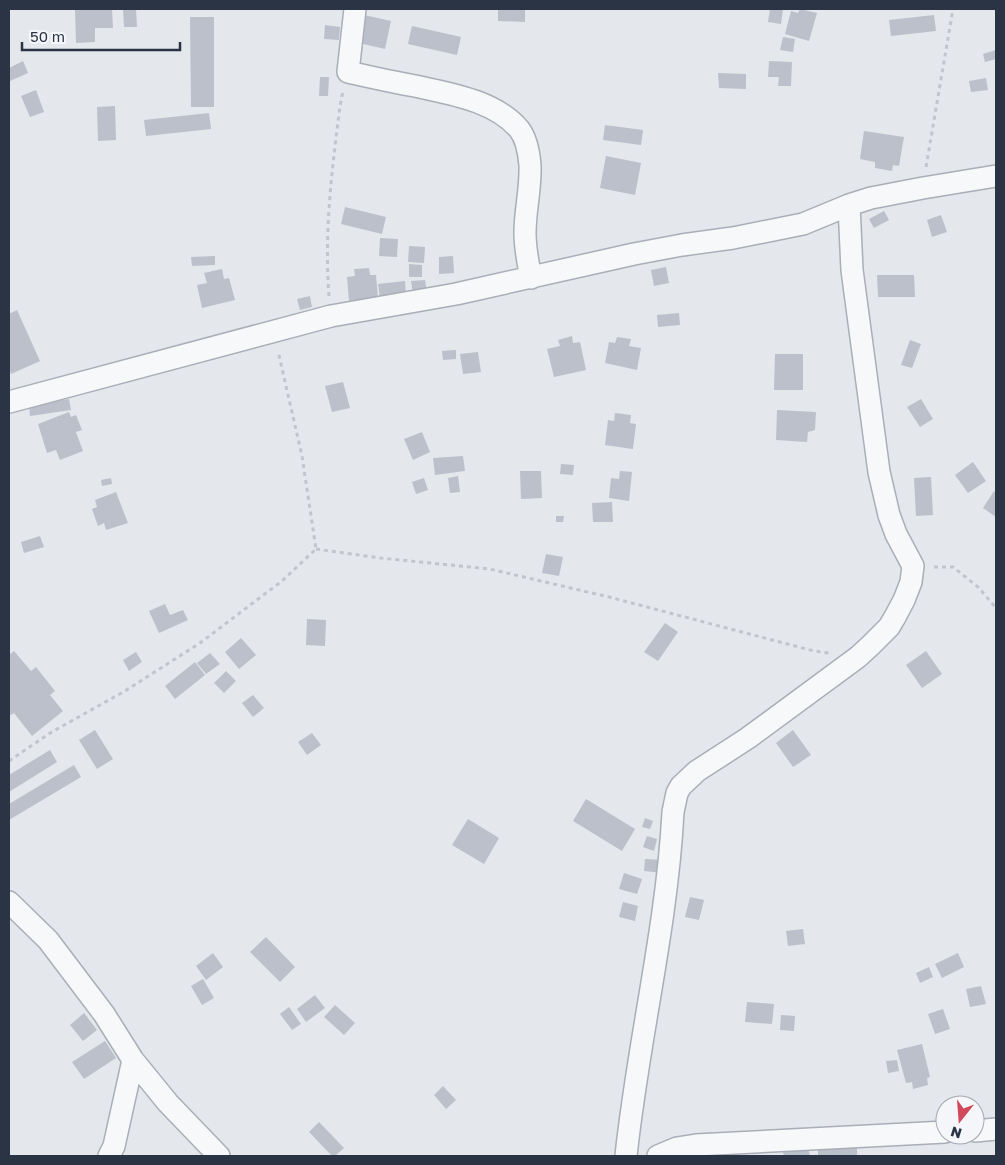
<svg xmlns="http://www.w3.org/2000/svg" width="1005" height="1165" font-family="'Golos Text',sans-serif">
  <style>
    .building { fill: #bbc0ca }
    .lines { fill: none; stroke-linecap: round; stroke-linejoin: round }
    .street-casing { stroke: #a9aeb7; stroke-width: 24 }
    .path { stroke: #c2c5cb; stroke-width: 3; stroke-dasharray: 4 4; stroke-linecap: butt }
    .street { stroke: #f7f8fa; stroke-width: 21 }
  </style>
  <rect width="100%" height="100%" fill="#e4e7ec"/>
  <!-- building -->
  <path class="building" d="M75 9H112L113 28H95V42L76 43Z
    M123 9H136L137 27H124Z
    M498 9H525V22L498 21Z
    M770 9H783L781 24 768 22Z
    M800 9 817 13 809 41 785 34 791 11 798 13Z
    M364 15 391 21 385 49 359 43Z
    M934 15 936 31 891 36 889 20Z
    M190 17H214V107H191Z
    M325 25 340 27 339 40 324 39Z
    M412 26 461 37 457 55 408 44Z
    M783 37 795 39 793 52 780 50Z
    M996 50V59L985 62 983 54Z
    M23 61 28 73 10 81 9 68Z
    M769 61 792 62 791 86H778L779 77H768Z
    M718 73 746 74V89L719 88Z
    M320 77H329L328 96H319Z
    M986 78 988 90 971 92 969 81Z
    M36 90 44 112 30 117 21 96Z
    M115 106 116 140 98 141 97 107Z
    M209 113 211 129 146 136 144 120Z
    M605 125 643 130 641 145 603 140Z
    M864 131 904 137 899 166 893 165 892 171 875 168V162L860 159Z
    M606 156 641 163 635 195 600 188Z
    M345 207 386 217 382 234 341 224Z
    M884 211 889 220 874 228 869 219Z
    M941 215 947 232 932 237 927 220Z
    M380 238 398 239 397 257 379 256Z
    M409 246 425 247 424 263 408 262Z
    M215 256V265L192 266 191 257Z
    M453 256 454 273 439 274V257Z
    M409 264 422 265V277H409Z
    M666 267 669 283 654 286 651 270Z
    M369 268 370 275H376L378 299 349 301 347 277 355 276 354 269Z
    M222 269 224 279 229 278 235 300 202 308 197 285 207 283 204 273Z
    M877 275H914L915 297H878Z
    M425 280 427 293 413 294 411 281Z
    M405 281 406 296 380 298 378 284Z
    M310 296 312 307 300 310 297 299Z
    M17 310 40 361 11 374 9 368V314Z
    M679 313 680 325 658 327 657 315Z
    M572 336 573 343 580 342 586 370 554 377 547 349 560 346 558 340Z
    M617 337 631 339 629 346 641 348 637 370 605 363 609 342 615 343Z
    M910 340 921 344 912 368 901 365Z
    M456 350V359L443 360 442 351Z
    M478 352 481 372 463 374 460 354Z
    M775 354H803V390H774Z
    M343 382 350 408 332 412 325 386Z
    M69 399 71 410 30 416 29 405Z
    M921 399 933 419 920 427 907 407Z
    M777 410 816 412 815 430 808 432 807 442 776 440Z
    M69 412 71 417 76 415 82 430 76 432 83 451 60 460 56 450 47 453 38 424Z
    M615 413 631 415 630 423 636 424 633 449 605 445 608 420 614 421Z
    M422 432 430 452 413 460 404 439Z
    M463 456 465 471 435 475 433 458Z
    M973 462 986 481 968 493 955 475Z
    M561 464 574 465 573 475 560 474Z
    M520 471H541L542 498 521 499Z
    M620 471 632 472 629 501 609 498 611 478 619 479Z
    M458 476 460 492 450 493 448 478Z
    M931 477 933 515 916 516 914 478Z
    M111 478 112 484 102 486 101 480Z
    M424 478 428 490 416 494 412 482Z
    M994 491 996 493V517L983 508Z
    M116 492 128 523 106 530 104 523 98 526 92 509 97 507 95 500Z
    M612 502 613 522H593L592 503Z
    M556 516H564L563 522H556Z
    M40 536 44 547 24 553 21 542Z
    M546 554 563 557 559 576 542 573Z
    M165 604 170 615 183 610 188 620 159 633 149 611Z
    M307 619 326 620 325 646 306 645Z
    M665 623 678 632 658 661 644 652Z
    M241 638 256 655 239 669 225 652Z
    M14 651 31 671 36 667 55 691 50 695 63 711 32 736 14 713 11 715 9 713V655Z
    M926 651 942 674 922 688 906 665Z
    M136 652 142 662 129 671 123 660Z
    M210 653 220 664 206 674 197 663Z
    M195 662 205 675 175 699 165 686Z
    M226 671 236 681 224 693 214 683Z
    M253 695 264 708 253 717 242 703Z
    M95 730 113 759 97 769 79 740Z
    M793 730 811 755 793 767 776 743Z
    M312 733 321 745 307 755 298 742Z
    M50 750 57 762 9 792V775Z
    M74 765 81 777 9 820V804Z
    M586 799 635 829 622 851 573 821Z
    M645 818 653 821 650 829 642 827Z
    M468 819 499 838 484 864 452 845Z
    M647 836 657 839 654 851 643 847Z
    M645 859 664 860 663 873 644 871Z
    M624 873 642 879 637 894 619 889Z
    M690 897 704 900 699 920 685 917Z
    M623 902 638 906 635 921 619 917Z
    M803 929 805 944 788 946 786 931Z
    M266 937 295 967 280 982 250 952Z
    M213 953 223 967 206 980 196 966Z
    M958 953 964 967 942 978 935 964Z
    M929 967 933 977 920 983 916 973Z
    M203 979 214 998 202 1005 191 986Z
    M981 986 986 1004 970 1007 966 989Z
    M315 995 325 1008 306 1022 297 1009Z
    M747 1002 774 1004 772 1024 745 1022Z
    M335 1005 355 1023 344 1035 324 1017Z
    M289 1007 301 1024 292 1030 280 1014Z
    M943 1009 950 1029 935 1034 928 1014Z
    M84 1013 97 1030 83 1041 70 1025Z
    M781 1015 795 1016 794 1031 780 1030Z
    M105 1041 116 1058 84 1079 72 1062Z
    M922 1044 930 1077 927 1078 928 1085 913 1089 912 1082 906 1083 897 1050Z
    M897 1060 899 1071 888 1073 886 1061Z
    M443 1086 456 1100 446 1109 434 1095Z
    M319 1122 344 1148 335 1156H332L309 1132Z
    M818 1147H857V1156H818Z
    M808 1148 810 1156H784L783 1152Z"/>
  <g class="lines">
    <defs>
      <path id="street" d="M355 9 348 72C370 77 392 82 415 86 450 94 494 100 519 129 527 139 529 153 530 165 531 188 525 210 525 233 525 249 528 263 531 278
        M9 402 331 316 456 294 634 254 682 245 733 238 803 224 849 205 871 198 923 188 996 176
        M9 902 48 940 104 1014 133 1060 168 1103 219 1156
        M975 1131 996 1129
        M109 1156 114 1146 133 1060
        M626 1156C638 1041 667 928 673 812L677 793 681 786 697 771 748 738 858 657 871 645 889 627 895 617 904 600 911 582 913 566 896 534 889 515 879 472 852 270 849 205
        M658 1156 677 1148 696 1145 945 1132"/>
    </defs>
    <!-- street casing -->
    <use href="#street" class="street-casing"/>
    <!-- path -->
    <path class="path" d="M926 167 953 9
      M329 296C324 232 332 169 340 106L343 91
      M316 549 380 558 490 569 609 597 814 651 829 653
      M934 567H953L978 587 996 608
      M9 761 50 733 125 691 200 643 282 581 316 549 302 456 278 351"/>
    <!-- street -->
    <use href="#street" class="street"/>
  </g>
  <!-- border -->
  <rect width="1005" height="1165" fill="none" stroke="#2b3445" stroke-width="20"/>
  <!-- north arrow -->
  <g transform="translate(960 1120) rotate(197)"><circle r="24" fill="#f4f6f9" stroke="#a4a8b1"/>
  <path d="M0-4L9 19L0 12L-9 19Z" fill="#d1495b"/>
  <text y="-8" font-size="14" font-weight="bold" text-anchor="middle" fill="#2b3445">N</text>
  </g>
  <!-- scale -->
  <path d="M22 42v8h158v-8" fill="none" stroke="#2b3445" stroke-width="2.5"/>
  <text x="30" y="42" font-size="15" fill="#2b3445" stroke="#f4f6f9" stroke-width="4" paint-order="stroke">50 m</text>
</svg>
